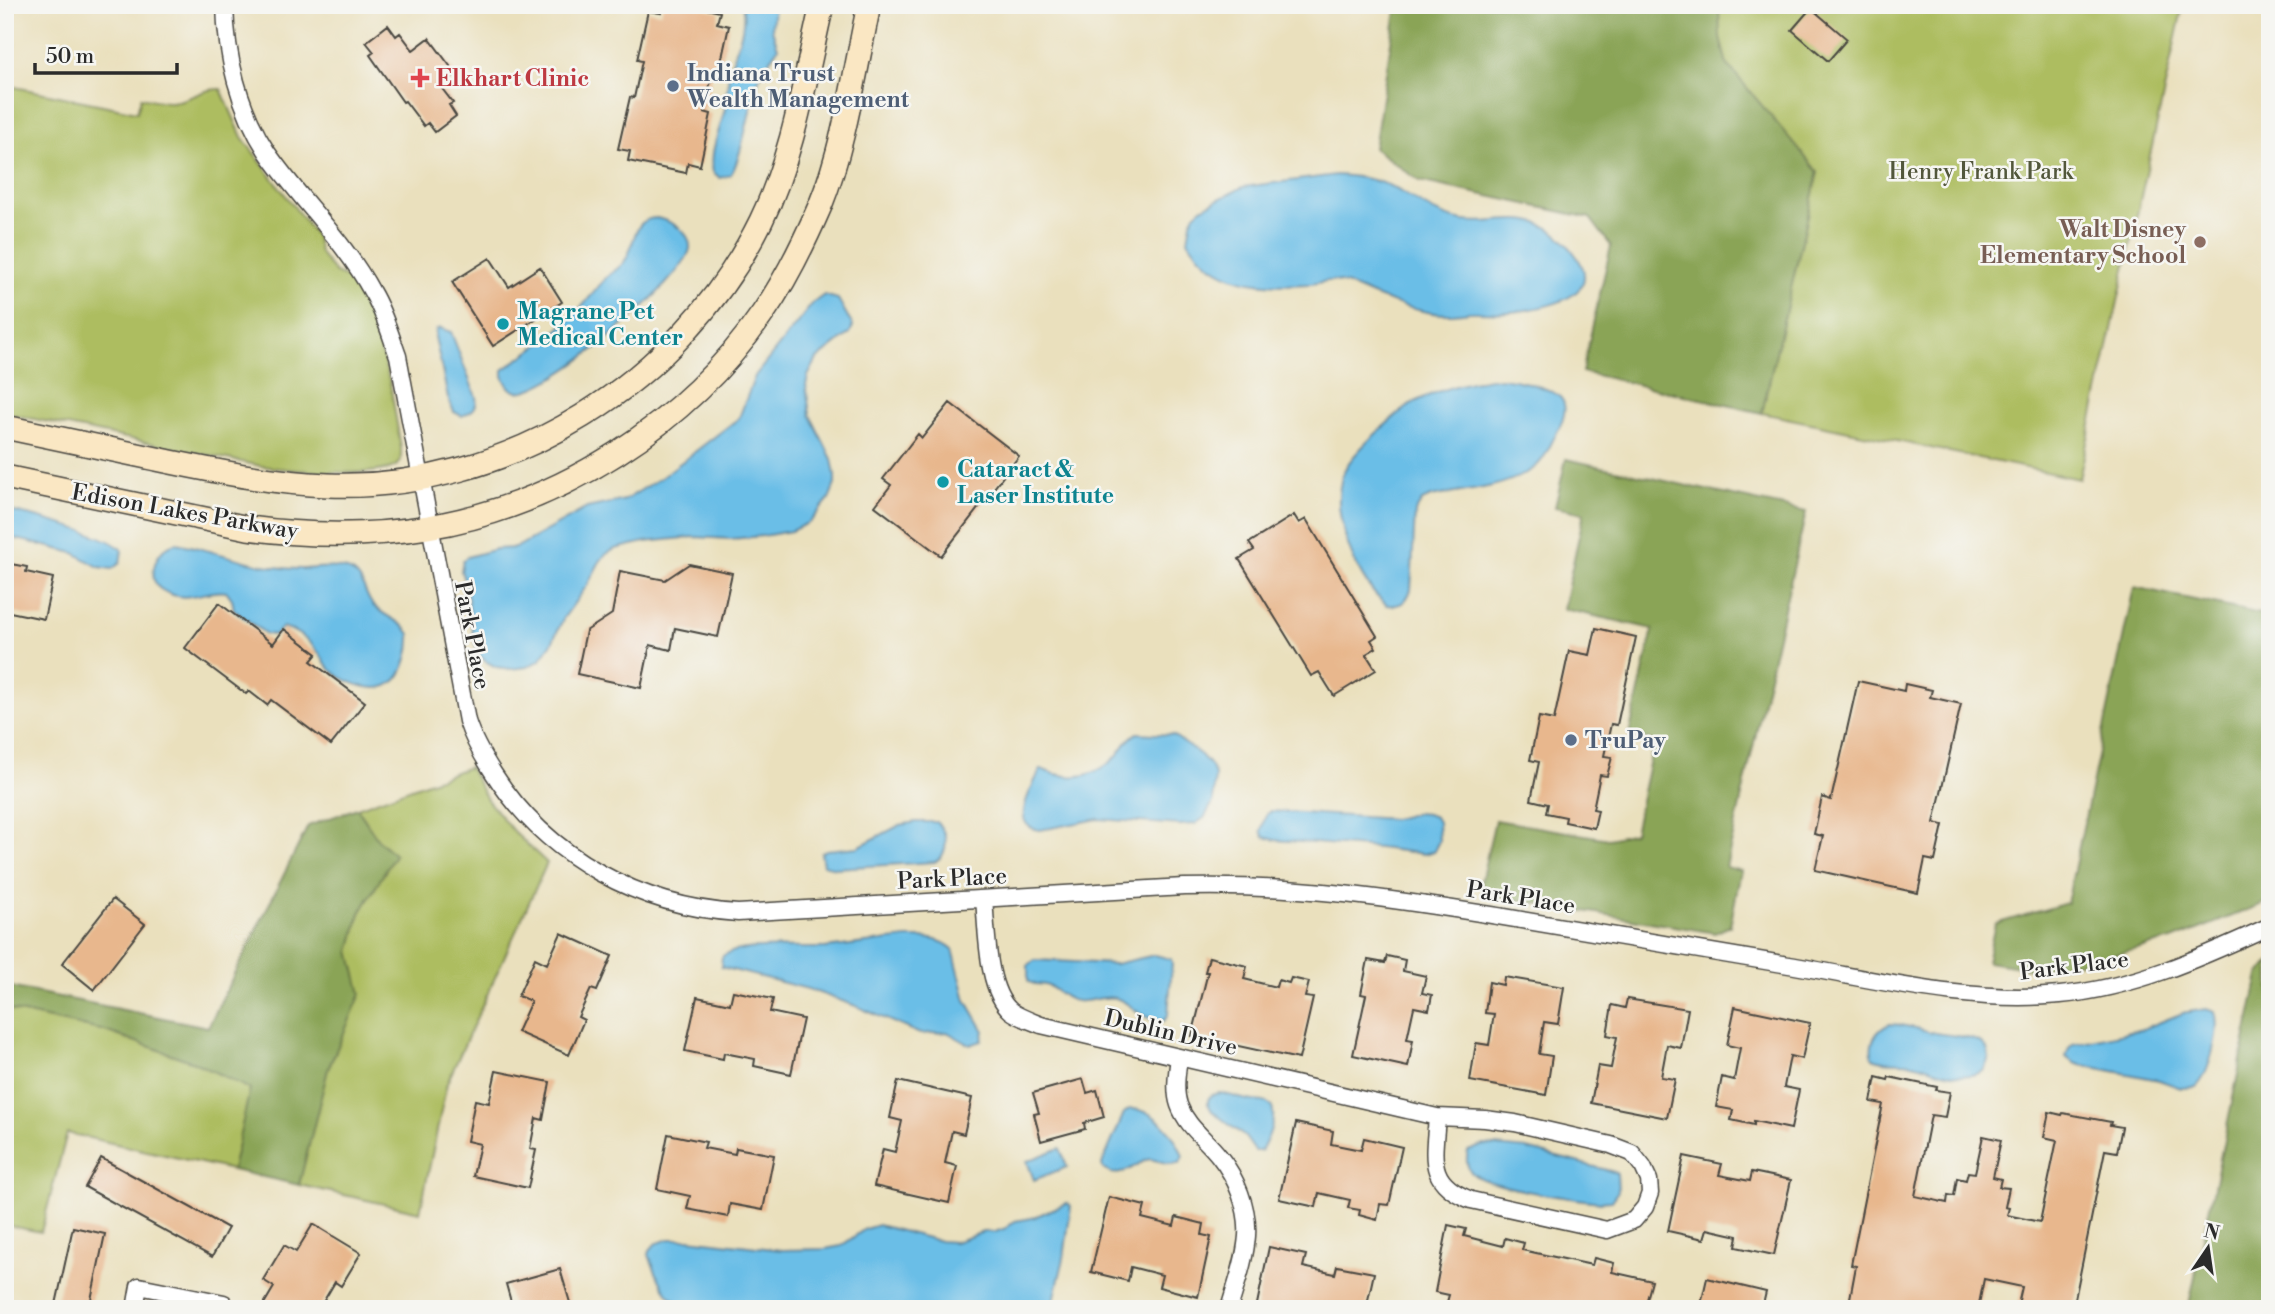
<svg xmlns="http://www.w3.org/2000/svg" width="2275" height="1314" font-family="'Libre Bodoni',serif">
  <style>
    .green { fill: #adbd60; stroke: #6c7446; stroke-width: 2 }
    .forest { fill: #8aa456; stroke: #5a6840; stroke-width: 2 }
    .water { fill: #6bbee7; stroke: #4b7489; stroke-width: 2 }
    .building { fill: #e8b78d }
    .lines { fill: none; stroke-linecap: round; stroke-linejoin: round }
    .street-casing { stroke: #484641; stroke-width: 19 }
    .secondary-casing { stroke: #484641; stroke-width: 26 }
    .street { stroke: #fff; stroke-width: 16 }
    .secondary { stroke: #fae7c3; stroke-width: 23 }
    .health-dot { fill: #e0444e; stroke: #f6f6f2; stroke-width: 2.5 }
    .service-dot { fill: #5c6f8a; stroke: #f6f6f2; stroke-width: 2.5 }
    .education-dot { fill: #8d6e63; stroke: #f6f6f2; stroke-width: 2.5 }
    .culture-dot { fill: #0f9aa8; stroke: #f6f6f2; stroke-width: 2.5 }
    .labels { text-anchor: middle; stroke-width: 5; stroke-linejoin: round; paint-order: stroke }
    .service-label { font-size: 23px; font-weight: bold; fill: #4e5e75; stroke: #f6f6f2; text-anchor: start }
    .health-label { font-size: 23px; font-weight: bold; fill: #be3a42; stroke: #f6f6f2; text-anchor: start }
    .park-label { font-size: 23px; fill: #52573b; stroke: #f6f6f2 }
    .education-label { font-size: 23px; font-weight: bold; fill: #785e54; stroke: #f6f6f2; text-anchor: end }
    .culture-label { font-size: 23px; font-weight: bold; fill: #0d838f; stroke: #f6f6f2; text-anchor: start }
    .street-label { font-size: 23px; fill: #2b2b2b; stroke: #f6f6f2 }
  </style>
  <rect width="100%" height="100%" fill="#f6f6f2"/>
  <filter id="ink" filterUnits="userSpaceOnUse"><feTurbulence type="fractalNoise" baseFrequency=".0143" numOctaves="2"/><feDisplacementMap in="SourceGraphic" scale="14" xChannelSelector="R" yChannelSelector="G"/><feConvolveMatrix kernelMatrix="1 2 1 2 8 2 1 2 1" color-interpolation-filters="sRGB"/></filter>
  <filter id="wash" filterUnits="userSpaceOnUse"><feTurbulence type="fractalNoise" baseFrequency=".00686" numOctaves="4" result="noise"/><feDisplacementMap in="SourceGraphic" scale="28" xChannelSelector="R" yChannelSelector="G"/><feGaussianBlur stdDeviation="1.57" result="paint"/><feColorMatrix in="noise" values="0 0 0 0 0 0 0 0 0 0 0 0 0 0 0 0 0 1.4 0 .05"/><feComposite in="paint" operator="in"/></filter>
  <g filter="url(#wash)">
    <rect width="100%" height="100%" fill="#eae0bd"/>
    <!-- green -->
    <path class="green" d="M1455 5H2183L2079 479 1762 413 1818 172Z
      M5 85 137 112 141 97C150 99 161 102 170 102 189 102 201 88 221 89L242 137 316 236 320 253 335 273 348 278 362 297 374 325 390 383 401 448C401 454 402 460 398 464 384 480 283 469 261 466L5 413Z
      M469 767 488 801 513 831 547 863 447 1083 420 1212 299 1185 328 1069 360 994 350 951 360 913 395 855 379 841 357 808Z
      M5 1009 105 1031 194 1062 251 1089 232 1170 67 1133 41 1232 5 1225Z"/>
    <!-- forest -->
    <path class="forest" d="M1397 5H1719L1720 38 1727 64 1818 172 1762 413 1582 372 1611 246 1590 218 1419 181 1374 148Z
      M1566 459 1806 512 1726 867 1741 871 1730 926 1715 933 1488 895 1481 882 1495 820 1609 839 1634 833 1654 741 1629 735 1653 629 1563 609 1584 513 1555 507Z
      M2134 587 2270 616V901L2172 940 2086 962 2032 969 1987 962 1995 924 2067 903Z
      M357 808 379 841 395 855 360 913 350 951 361 994 328 1069 299 1185 232 1170 250 1089 194 1062 105 1031 5 1009V986L208 1027 308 826Z
      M2270 962V1309H2188L2259 975Z"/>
    <!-- water -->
    <path class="water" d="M742 5H774L772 29 778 48C771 58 763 69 758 81 751 100 740 166 730 175L720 178 713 172C709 150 721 129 725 108 727 95 727 82 730 69 735 50 748 25 742 5Z
      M1336 175C1353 176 1371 178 1388 185 1413 197 1435 217 1464 221 1489 225 1518 214 1542 225 1557 231 1568 244 1577 257 1606 299 1539 309 1510 312 1499 313 1489 312 1478 312 1467 311 1457 315 1446 314 1424 314 1401 305 1380 298 1365 293 1350 284 1335 281 1327 279 1318 284 1309 284 1262 287 1215 285 1188 240L1191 222 1195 214 1203 207 1243 187Z
      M657 218C670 221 691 231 690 248 687 277 547 399 516 391 509 390 506 382 503 376V370C528 352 555 335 576 313 586 303 594 291 604 280 610 273 619 269 624 262 636 248 630 218 657 218Z
      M824 295 838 299 853 326 850 333 817 359 808 376 806 385 810 415 832 459 835 475V484L829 499 810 522 791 531 763 536 731 539 694 537 645 542 615 549 605 555 599 563 588 584 563 619 551 645 540 660 527 667 511 669 496 667 485 661 478 653 474 639 466 587 461 571 463 560 467 557 496 549 515 548 587 508 625 500 662 477 739 418 755 376 813 303Z
      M440 328 451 332 476 397C478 409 471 412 462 416L454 412 448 398 435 337 436 330Z
      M1501 378C1516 380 1561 388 1564 404 1567 416 1558 430 1553 440 1546 454 1541 466 1526 473 1498 489 1463 491 1431 497L1422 501 1415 512 1411 590C1406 602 1401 607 1387 605 1369 593 1354 563 1347 542 1340 519 1335 499 1343 474 1349 454 1404 406 1423 398 1447 387 1475 380 1501 378Z
      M5 510C25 514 116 536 122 551L120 563 112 569 99 567 74 553 5 536Z
      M176 543C219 551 260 570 304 569 319 568 338 565 352 572 363 577 365 595 372 604 383 617 402 620 410 634 411 648 406 669 396 680 379 697 346 683 331 670 325 664 323 658 318 652 310 641 295 630 283 627L275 635 266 634 234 610 232 599 227 592C204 588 187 606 162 590 144 579 157 546 176 543Z
      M1137 733 1173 735 1201 755 1210 765 1215 775 1213 802 1204 818 1195 824 1181 825 1098 819 1040 830C1007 827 1033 785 1041 769 1068 781 1094 779 1116 757 1124 748 1126 739 1137 733Z
      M1271 811 1394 819 1417 813 1427 814 1435 817 1438 822 1439 841 1434 851 1424 854 1379 848 1275 840 1264 837 1261 831 1266 815Z
      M916 822H936C948 832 950 853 935 862L836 868 823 865 821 853 826 850 858 847 900 825Z
      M907 938C925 938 938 937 953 949L966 1000 984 1031 982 1041 970 1045 947 1032 920 1034 856 1006 808 989 721 967 722 957C735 943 804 949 825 948 852 945 880 941 907 938Z
      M1155 955 1171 959 1172 964 1168 1015 1164 1021C1138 1020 1132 1002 1115 998 1102 995 1090 1003 1077 1001 1064 1000 1059 990 1048 986 1040 983 1034 986 1028 981V965L1035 960 1115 964Z
      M2206 1009 2215 1012C2221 1028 2209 1076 2196 1087L2181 1088 2159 1080 2077 1064 2066 1057 2069 1048 2073 1044 2143 1029 2183 1013Z
      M1890 1024C1906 1025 1920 1029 1935 1033 1956 1037 2005 1035 1983 1071 1959 1083 1936 1068 1912 1063 1899 1060 1885 1064 1873 1058 1868 1043 1876 1030 1890 1024Z
      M1220 1093C1231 1095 1241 1099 1253 1101 1258 1102 1265 1101 1269 1104 1280 1113 1267 1141 1261 1151H1255L1245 1137 1212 1111 1208 1104C1207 1096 1213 1094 1220 1093Z
      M1130 1109C1155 1108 1175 1135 1183 1156L1180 1163 1171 1164 1150 1159C1132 1164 1122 1182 1103 1169L1102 1164 1121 1120 1124 1113Z
      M1484 1145 1527 1149 1614 1172 1617 1174 1618 1191 1611 1201 1600 1202C1576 1199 1485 1188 1471 1172 1466 1165 1466 1158 1468 1151Z
      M1060 1148 1067 1167 1034 1180 1027 1161Z
      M1067 1203 1071 1206 1064 1258 1052 1309H745C736 1302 730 1305 719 1306 670 1311 665 1295 649 1255L650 1250 655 1244 669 1239H689L782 1250 825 1249 841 1246 865 1229 878 1225 940 1241 955 1242 983 1232H995L1006 1228 1015 1221 1032 1218Z"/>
    <g id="blocks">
      <!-- building -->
      <path class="building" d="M663 5H688L720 12 717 23 729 26 718 76 712 75 704 112 711 114 700 166 688 163 686 173 628 161 630 151 618 149 630 97 634 98 642 61 637 60 648 11 661 13Z
        M1811 8 1847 39 1828 61 1792 30Z
        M388 25 396 36 400 33 413 50 429 38 456 74 440 86 453 103 449 105 456 116 435 132 428 123 424 126 405 101 403 102 370 55 374 52 366 42Z
        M490 258 509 287 540 267 562 302 493 346 452 282Z
        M950 403 1019 456 941 556 875 506 891 485 883 479 918 434 922 438Z
        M1294 515 1299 523 1306 519 1377 636 1371 640 1376 648 1366 654 1376 670 1334 696 1319 672 1311 676 1239 559 1254 550 1249 543Z
        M11 564 27 567 26 572 53 578 44 619 5 611V568L10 569Z
        M689 564 732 573 718 637 675 628 671 650 650 645 641 688 577 674 586 631 612 614 620 571 665 580Z
        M219 603 273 644 284 629 317 654 311 661 365 702 331 745 271 700 267 705 249 691 246 694 185 648Z
        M1596 628 1636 637 1617 725 1611 724 1604 756 1612 757 1607 776 1600 775 1593 809 1598 810 1594 828 1565 822 1566 817 1546 813 1548 804 1531 800 1539 762 1530 760 1539 717 1554 720 1569 651 1590 655Z
        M1858 681 1904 691 1905 684 1932 690 1930 697 1961 704 1934 823 1943 825 1935 861 1925 859 1918 893 1815 870 1823 836 1814 834 1822 797 1831 800Z
        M113 899 145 924 94 990 62 964Z
        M561 933 612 956 597 991 591 989 578 1017 584 1020 569 1055 517 1032 531 1001 518 996 535 958 547 964Z
        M1387 956 1405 960 1403 971 1426 976 1422 993 1432 995 1429 1010 1414 1007 1407 1039 1413 1040 1408 1067 1353 1055 1366 995 1361 994 1368 960 1385 963Z
        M1209 957 1247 966 1244 979 1276 987 1278 980 1289 983 1291 978 1309 982 1305 997 1313 998 1299 1059 1192 1036 1208 972H1205Z
        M1504 977 1564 987 1558 1024 1544 1022 1539 1054 1552 1056 1546 1095 1470 1081 1476 1043 1489 1045 1494 1014 1485 1013 1489 982 1503 985Z
        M733 991 773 999 770 1012 803 1019 791 1074 754 1066 755 1059 724 1053 723 1059 685 1051 697 997 730 1004Z
        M1627 999 1688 1009 1681 1048 1667 1045 1661 1077 1675 1079 1667 1118 1591 1103 1598 1066 1611 1068 1617 1037 1607 1035 1612 1005 1625 1008Z
        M1735 1007 1810 1023 1802 1059 1790 1056 1784 1087 1799 1090 1791 1129 1754 1121V1125L1731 1120 1733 1110 1716 1107 1722 1077 1734 1080 1740 1048 1727 1045Z
        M496 1071 550 1082 543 1120 536 1118 530 1149 536 1150 528 1188 473 1176 480 1144 467 1141 475 1100 489 1103Z
        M1876 1077 1888 1080 1889 1077 1937 1087 1936 1090 1950 1092 1945 1117 1931 1115 1915 1196 1947 1203 1948 1195 1954 1196 1957 1178 1966 1180 1968 1172 1975 1173 1983 1136 2001 1140 1993 1177 2001 1179 1999 1187 2009 1188 2005 1207 2009 1208 2007 1215 2040 1222 2057 1140 2044 1137 2049 1112 2062 1115 2063 1113 2111 1122 2110 1125 2122 1127 2117 1152 2105 1150 2073 1309H2017L2022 1287 1984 1279 1978 1309H1848L1856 1266 1851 1265 1883 1104 1871 1102Z
        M1083 1079 1087 1093 1097 1090 1104 1117 1084 1123 1085 1129 1041 1141 1034 1114 1039 1113 1033 1093Z
        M898 1081 972 1098 964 1134 952 1131 945 1163 957 1166 949 1203 874 1186 883 1149 895 1152 902 1121 890 1118Z
        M1296 1123 1333 1131 1331 1144 1361 1150 1364 1138 1402 1147 1389 1205 1380 1204 1377 1220 1359 1215 1360 1210 1348 1208 1350 1200 1319 1193 1316 1207 1279 1199Z
        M668 1134 706 1142 704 1148 735 1154 736 1148 774 1155 763 1210 730 1204 728 1217 687 1209 690 1196 657 1189Z
        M1684 1156 1722 1164 1719 1175 1750 1181 1752 1172 1791 1180 1774 1255 1736 1247 1738 1236 1707 1229 1704 1239 1668 1231Z
        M101 1158 228 1228 212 1257 85 1187Z
        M1109 1197 1145 1206 1142 1218 1174 1226 1176 1217 1204 1224 1202 1235 1211 1237 1198 1297 1159 1287 1162 1275 1131 1267 1128 1281 1091 1272Z
        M313 1224 361 1253 341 1286 335 1282 319 1309H261L274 1287 263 1280 284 1245 296 1252Z
        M1448 1225 1466 1229 1464 1236 1503 1246 1505 1238 1524 1243 1522 1250 1592 1265 1594 1258 1614 1263 1612 1272 1652 1281 1645 1307 1637 1305 1636 1309H1445L1449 1295 1435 1292Z
        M73 1227 105 1234 89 1309H55Z
        M1269 1247 1306 1255 1303 1267 1335 1274 1337 1266 1374 1273 1366 1309H1256Z
        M560 1269 571 1306 560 1309H513L506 1284Z
        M1707 1278 1766 1292 1762 1309H1700Z"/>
    </g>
  </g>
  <g filter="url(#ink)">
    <use href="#blocks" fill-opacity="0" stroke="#484641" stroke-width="2"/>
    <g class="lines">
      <defs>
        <path id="street" d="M225 5C226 56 239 109 267 152 300 200 344 240 372 292 384 312 390 334 398 356L467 721C473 740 483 757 494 774 547 857 640 907 738 913L1184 887C1296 884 1394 899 1504 917 1599 933 1694 949 1789 965 1878 980 1970 1004 2060 995 2135 988 2202 957 2270 926
          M984 899C987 929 986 990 1011 1011 1019 1017 1031 1021 1041 1025L1437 1117 1485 1119 1515 1123 1611 1145 1632 1153 1643 1167 1649 1180 1650 1193 1645 1207 1634 1220 1607 1230 1471 1200C1426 1183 1434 1158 1437 1117
          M1179 1057C1177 1073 1174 1090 1179 1105 1187 1127 1206 1139 1219 1156 1236 1177 1249 1208 1247 1236 1245 1261 1236 1285 1229 1309
          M135 1309 139 1286 224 1303"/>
        <path id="secondary" d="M5 427C59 438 112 450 166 461 220 472 273 483 328 485 508 492 682 382 761 221 794 153 805 78 822 5
          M5 477 248 528C308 536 368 537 428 527 560 505 687 424 763 313 786 280 804 243 820 206 845 145 855 70 869 5"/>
      </defs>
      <!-- street casing -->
      <use href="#street" class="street-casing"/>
      <!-- secondary casing -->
      <use href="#secondary" class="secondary-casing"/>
      <!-- street -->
      <use href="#street" class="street"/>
      <!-- secondary -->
      <use href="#secondary" class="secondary"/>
    </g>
  </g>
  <!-- markers -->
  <path class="health-dot" d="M416.5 67.5h7v7h7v7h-7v7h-7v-7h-7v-7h7z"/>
  <g class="service-dot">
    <circle cx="673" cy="86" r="7"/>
    <circle cx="1571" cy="740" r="7"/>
  </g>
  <circle class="education-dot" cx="2200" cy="242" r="7"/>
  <g class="culture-dot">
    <circle cx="503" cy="324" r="7"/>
    <circle cx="943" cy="482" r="7"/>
  </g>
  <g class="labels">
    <!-- service labels -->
    <g class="service-label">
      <text x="687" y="81">Indiana Trust<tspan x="687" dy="26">Wealth Management</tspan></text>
      <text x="1585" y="748">TruPay</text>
    </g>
    <!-- health labels -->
    <g class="health-label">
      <text x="436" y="86">Elkhart Clinic</text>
    </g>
    <!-- park labels -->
    <g class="park-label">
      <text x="1981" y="179">Henry Frank Park</text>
    </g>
    <!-- education labels -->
    <g class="education-label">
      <text x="2186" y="237">Walt Disney<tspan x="2186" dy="26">Elementary School</tspan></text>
    </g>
    <!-- culture labels -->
    <g class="culture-label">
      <text x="517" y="319">Magrane Pet<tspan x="517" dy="26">Medical Center</tspan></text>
      <text x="957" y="477">Cataract &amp;<tspan x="957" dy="26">Laser Institute</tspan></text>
    </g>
    <!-- street labels -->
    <g class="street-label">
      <text transform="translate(185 511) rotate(10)" y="8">Edison Lakes Parkway</text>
      <text transform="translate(473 635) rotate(79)" y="8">Park Place</text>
      <text transform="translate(952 878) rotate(-3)" y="8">Park Place</text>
      <text transform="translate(1521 897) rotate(9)" y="8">Park Place</text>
      <text transform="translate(2074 965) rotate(-7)" y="8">Park Place</text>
      <text transform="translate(1171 1032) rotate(13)" y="8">Dublin Drive</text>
    </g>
  </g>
  <!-- margin -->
  <rect width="2275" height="1314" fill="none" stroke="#f6f6f2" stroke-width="28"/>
  <!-- north arrow -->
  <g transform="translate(2208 1248) rotate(13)" stroke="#f6f6f2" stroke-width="5" paint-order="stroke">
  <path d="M0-5L12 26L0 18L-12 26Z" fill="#2b2b2b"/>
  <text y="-10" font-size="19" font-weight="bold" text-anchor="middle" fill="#2b2b2b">N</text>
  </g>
  <!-- scale -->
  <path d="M35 63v10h142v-10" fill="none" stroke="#2b2b2b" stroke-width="3.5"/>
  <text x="46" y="63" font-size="21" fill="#2b2b2b" stroke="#f6f6f2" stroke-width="5" paint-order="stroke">50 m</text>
</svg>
